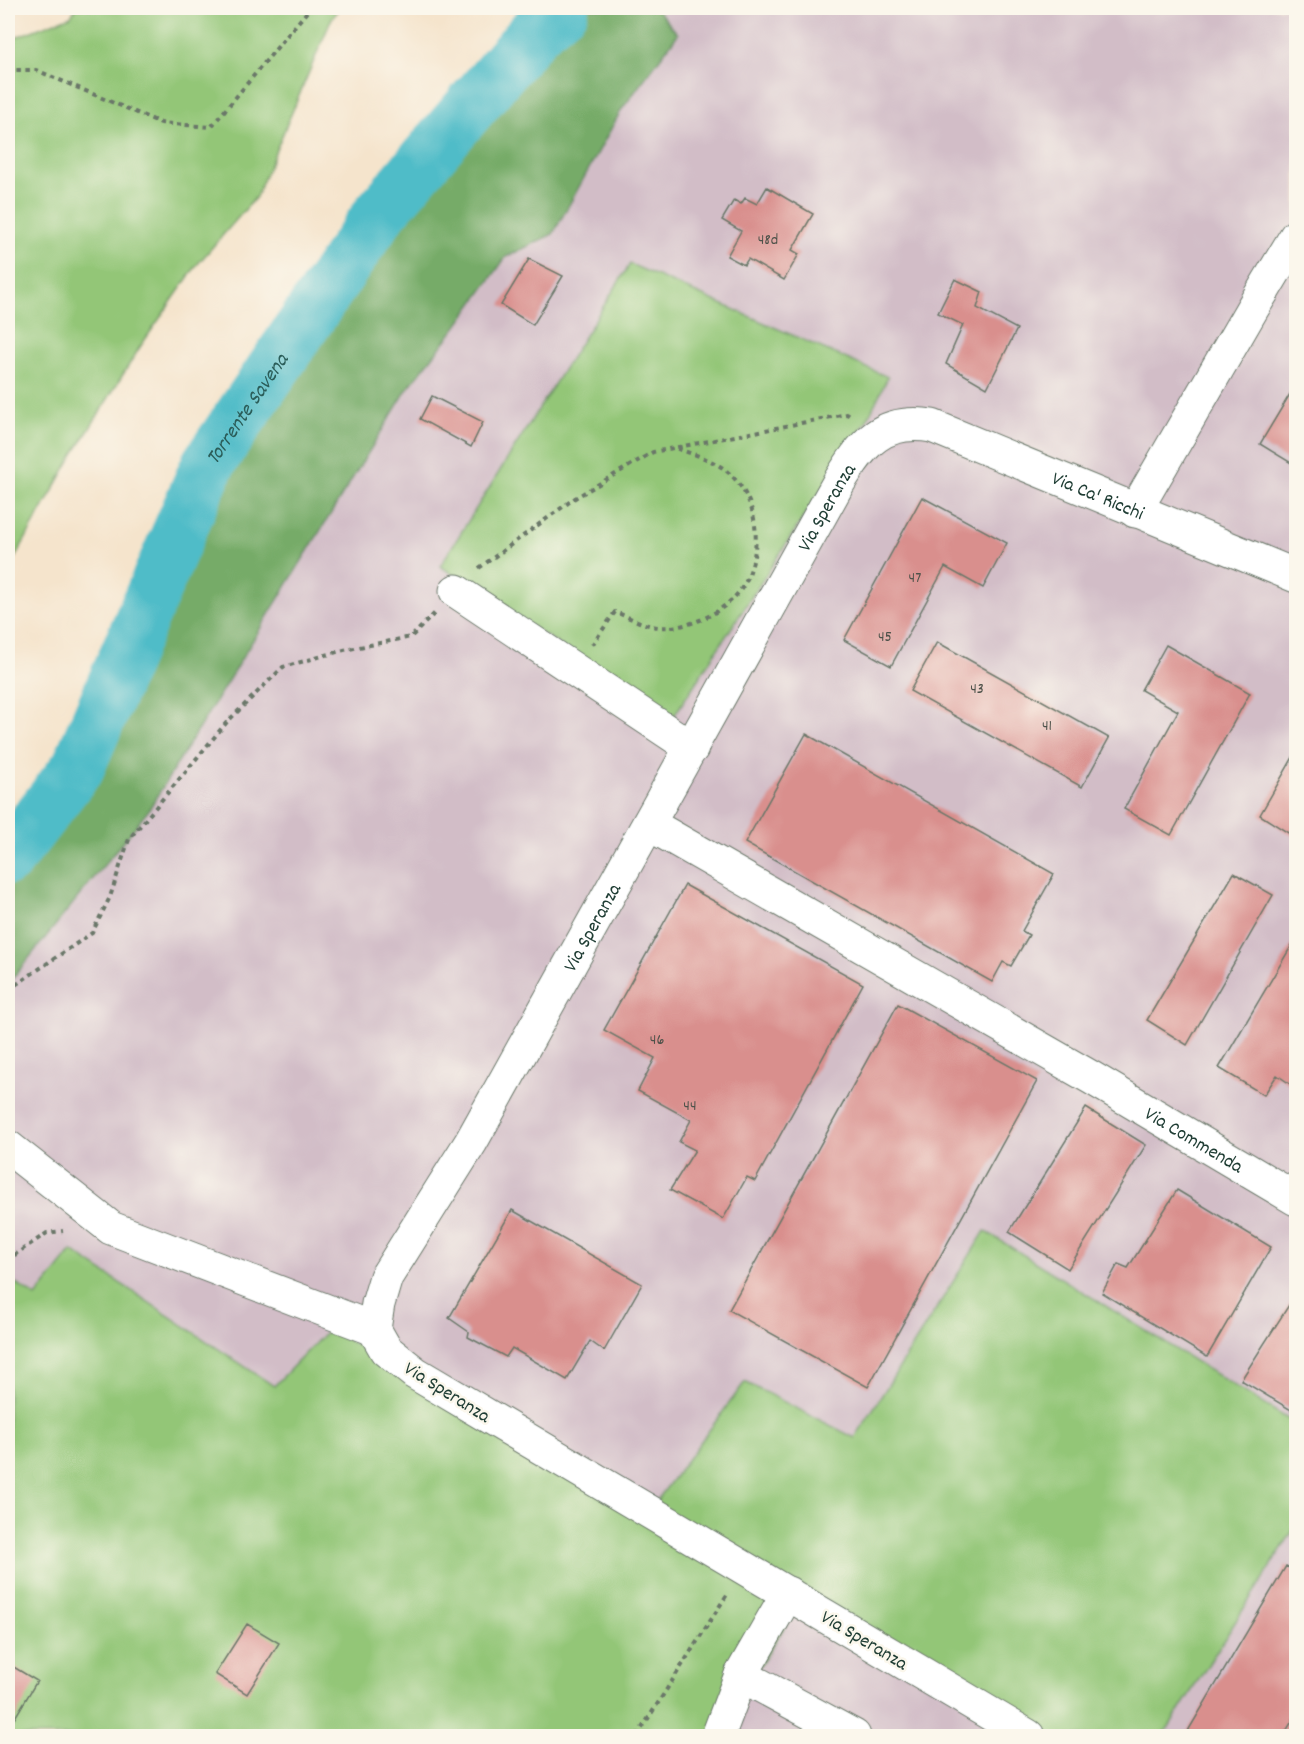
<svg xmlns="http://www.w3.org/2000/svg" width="1304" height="1744" font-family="Dekko,sans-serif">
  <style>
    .industrial { fill: #d2bdc7 }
    .green { fill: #93c677; stroke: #598256; stroke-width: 1.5 }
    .forest { fill: #76ab68; stroke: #4a744e; stroke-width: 1.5 }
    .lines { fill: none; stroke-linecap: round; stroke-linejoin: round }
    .river { stroke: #4fbcc8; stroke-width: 54 }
    .building { fill: #d98f8d }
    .minor-casing { stroke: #6a7769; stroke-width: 35 }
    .path { stroke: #6a7769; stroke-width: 4; stroke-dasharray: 4.5 4.5; stroke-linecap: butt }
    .minor { stroke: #fff; stroke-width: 33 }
    .labels { text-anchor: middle; stroke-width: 5; stroke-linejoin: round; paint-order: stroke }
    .number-label { font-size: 16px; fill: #4e524a }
    .street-label { font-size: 20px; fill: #1f3d34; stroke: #fbf7ec }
    .water-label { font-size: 21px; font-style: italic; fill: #2b5d59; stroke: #fbf7ec }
  </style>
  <rect width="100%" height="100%" fill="#fbf7ec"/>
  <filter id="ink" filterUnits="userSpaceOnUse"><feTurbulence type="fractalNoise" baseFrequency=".0167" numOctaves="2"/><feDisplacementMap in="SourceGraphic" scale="12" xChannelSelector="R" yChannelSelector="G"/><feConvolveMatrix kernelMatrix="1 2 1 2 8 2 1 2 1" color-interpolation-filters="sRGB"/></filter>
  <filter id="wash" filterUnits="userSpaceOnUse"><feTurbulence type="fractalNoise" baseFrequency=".008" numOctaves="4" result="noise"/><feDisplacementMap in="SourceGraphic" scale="24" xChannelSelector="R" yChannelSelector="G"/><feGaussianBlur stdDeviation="1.35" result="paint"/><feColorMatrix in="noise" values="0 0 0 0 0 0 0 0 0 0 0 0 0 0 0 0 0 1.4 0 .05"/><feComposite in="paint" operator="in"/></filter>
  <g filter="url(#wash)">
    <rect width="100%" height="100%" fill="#f5e4cc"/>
    <!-- industrial -->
    <path class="industrial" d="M664 8H1296V1424L985 1231 855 1438 745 1382 647 1515 274 1386 73 1251 36 1297 8 1278V942L577 95Z
      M1296 1526V1736H1163Z
      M797 1607 1026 1736H715Z"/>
    <!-- green -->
    <path class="green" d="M76 8H341L332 18 256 197 196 266 140 347 72 457 8 570V40L71 16Z
      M630 264 888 377 867 420 672 719 440 566Z
      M985 1231 1296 1424V1526L1163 1736H1026L797 1607 715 1736H8V1278L36 1297 72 1251 274 1386 329 1329 647 1514 745 1382 855 1438Z"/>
    <!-- forest -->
    <path class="forest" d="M562 8H656L678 34 622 109 553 234 506 257 457 326 408 388 148 811 8 984V858L78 767 208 464 379 214 536 30Z"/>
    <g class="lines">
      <!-- river -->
      <path class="river" id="s1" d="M8 858 78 767 208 464 379 214 536 30 562 8"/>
    </g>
    <g id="blocks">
      <!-- building -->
      <path class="building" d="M767 187 813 214 792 250 799 254 784 280 748 259 744 265 727 256 741 231 722 220 734 200 741 204 745 198 757 204Z
        M529 259 563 276 533 325 501 305Z
        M955 279 982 292 977 308 1017 329 987 388 946 364 963 325 938 313Z
        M1296 384V466L1260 444Z
        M432 396 483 422 471 447 420 419Z
        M922 497 1007 543 983 588 945 567 891 666 844 640Z
        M937 642 1109 738 1082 787 910 691Z
        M1166 645 1250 693 1171 835 1124 809 1178 711 1141 690Z
        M806 734 1054 874 1022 931 1029 935 1011 966 1003 962 992 982 745 843Z
        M1296 752V838L1260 815Z
        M1234 873 1273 895 1187 1045 1147 1020Z
        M685 885 863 984 755 1181 747 1177 723 1219 670 1190 695 1150 679 1142 691 1120 638 1091 655 1058 604 1030Z
        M1296 938V1080L1293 1086 1277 1075 1264 1095 1219 1068Z
        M898 1004 1037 1081 868 1387 729 1310Z
        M1086 1108 1146 1145 1068 1269 1009 1232Z
        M1177 1190 1271 1247 1207 1357 1102 1293 1118 1264 1128 1268Z
        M512 1210 642 1284 604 1351 590 1341 567 1380 512 1348 506 1357 468 1337 469 1332 449 1318Z
        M1296 1294V1413L1241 1380Z
        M1286 1566 1296 1572V1715L1283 1736H1185Z
        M247 1624 279 1643 247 1694 215 1674Z
        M12 1666 37 1681 13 1721 8 1717V1673Z"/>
    </g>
  </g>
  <g filter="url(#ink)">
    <use href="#blocks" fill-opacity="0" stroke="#6a7769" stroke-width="1.5"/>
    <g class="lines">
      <defs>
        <g id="minor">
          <path d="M1135 511 1252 309 1296 236"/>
          <path d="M456 591 692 748"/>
          <path id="s2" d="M649 824 1092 1078 1296 1199"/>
          <path d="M8 1147 111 1228 374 1329"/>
          <path d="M741 1675 854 1736"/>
          <path d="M718 1736 741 1675 788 1593"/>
          <path id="s3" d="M1028 1736 415 1373 386 1350 374 1329 378 1304 386 1277 471 1142 839 482C863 443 882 418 932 426L1296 576"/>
        </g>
      </defs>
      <!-- minor casing -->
      <use href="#minor" class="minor-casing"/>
      <!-- path -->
      <path class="path" d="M8 72 11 70H36L161 123 211 127 310 8
        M479 568 575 498 653 452 847 414 851 417
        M592 645 615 612C629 617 645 626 659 627 691 630 733 609 747 579 762 545 758 502 732 476 717 460 695 455 675 448
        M8 990 92 933 110 897 129 839 227 722 283 667 344 650 411 637 436 612
        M8 1262 17 1253 47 1233 63 1231
        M637 1736 728 1593"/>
      <!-- minor -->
      <use href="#minor" class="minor"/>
    </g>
  </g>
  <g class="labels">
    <!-- number labels -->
    <g class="number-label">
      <text x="768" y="244">48d</text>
      <text x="915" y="582">47</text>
      <text x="885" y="641">45</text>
      <text x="977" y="693">43</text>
      <text x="1047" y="730">41</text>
      <text x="657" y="1044">46</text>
      <text x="690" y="1110">44</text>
    </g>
    <!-- street labels -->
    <g class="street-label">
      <text dy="7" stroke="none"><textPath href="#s3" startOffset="2040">Via Ca' Ricchi</textPath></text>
      <text dy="7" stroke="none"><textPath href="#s3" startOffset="1714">Via Speranza</textPath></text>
      <text dy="7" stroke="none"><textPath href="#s3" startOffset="1233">Via Speranza</textPath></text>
      <text dy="7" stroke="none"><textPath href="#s2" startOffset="630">Via Commenda</textPath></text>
      <text transform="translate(448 1391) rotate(32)" y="7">Via Speranza</text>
      <text transform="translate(865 1639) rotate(31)" y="7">Via Speranza</text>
    </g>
    <!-- water labels -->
    <g class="water-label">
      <text dy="7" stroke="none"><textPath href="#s1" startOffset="512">Torrente Savena</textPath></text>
    </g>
  </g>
  <!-- margin -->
  <rect width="1304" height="1744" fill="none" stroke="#fbf7ec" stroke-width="30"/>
</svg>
